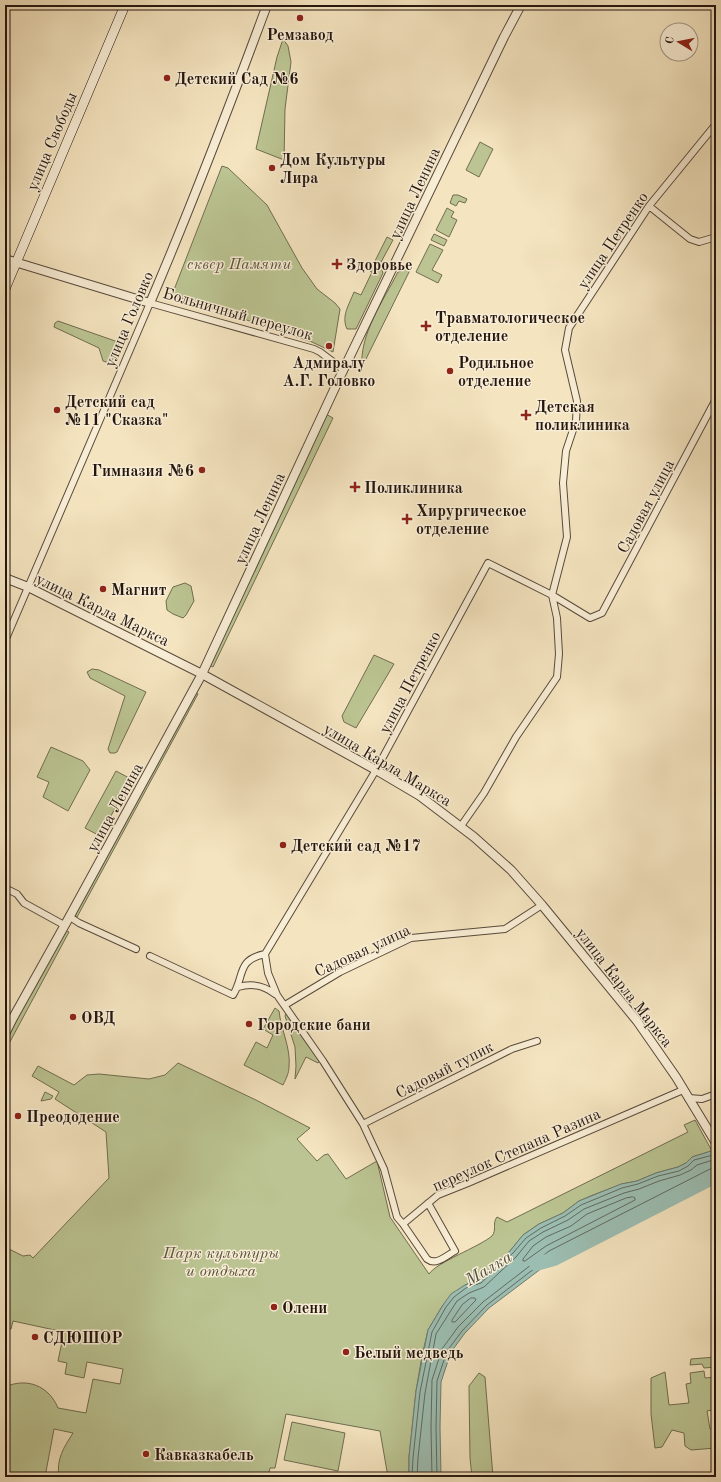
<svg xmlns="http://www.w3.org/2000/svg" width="721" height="1482" font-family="'Old Standard TT',serif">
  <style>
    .green { fill: #bbc492; stroke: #706d50 }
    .water { fill: #9cbeb2; stroke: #6c7b71 }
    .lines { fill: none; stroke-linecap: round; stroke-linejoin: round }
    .shore { stroke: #606a60; stroke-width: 1 }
    .river { stroke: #9cbeb2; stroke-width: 14 }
    .minor-casing { stroke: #584a3b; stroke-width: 8 }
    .tertiary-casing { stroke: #584a3b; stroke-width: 10 }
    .secondary-casing { stroke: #24160f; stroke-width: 10 }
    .minor { stroke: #f8edd5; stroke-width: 6 }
    .tertiary { stroke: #f8edd5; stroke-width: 8 }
    .secondary { stroke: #f8edd5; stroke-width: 9 }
    .rail-casing { stroke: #24160f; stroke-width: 4 }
    .rail { stroke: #f8edd5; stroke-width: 2.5; stroke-dasharray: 8; stroke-linecap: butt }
    .poi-dot { fill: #8f2418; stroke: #f8edd5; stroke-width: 1.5 }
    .labels { text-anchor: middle; stroke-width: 3; stroke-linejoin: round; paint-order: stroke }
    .poi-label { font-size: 16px; font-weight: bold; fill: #24160f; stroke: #f8edd5; text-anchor: start }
    .street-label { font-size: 16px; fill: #24160f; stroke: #f8edd5 }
    .park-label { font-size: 16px; font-style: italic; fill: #59533d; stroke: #f8edd5 }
    .water-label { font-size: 17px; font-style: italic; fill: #4e5148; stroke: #f8edd5 }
  </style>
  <rect width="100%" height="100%" fill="#f4e4bf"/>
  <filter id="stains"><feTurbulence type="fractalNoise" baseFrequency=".005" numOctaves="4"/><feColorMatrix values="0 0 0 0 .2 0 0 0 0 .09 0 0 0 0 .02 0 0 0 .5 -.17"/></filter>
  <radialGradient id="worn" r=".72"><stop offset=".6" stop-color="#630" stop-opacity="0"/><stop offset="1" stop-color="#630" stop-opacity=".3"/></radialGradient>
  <!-- green -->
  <path class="green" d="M283 39 288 46 291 62 285 109 284 160 256 149 277 57Z
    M480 142 493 149 479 177 466 170Z
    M222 166 228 168 267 205 302 268 317 289 335 303 340 309 333 352 312 342 172 295Z
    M453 195H458L467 199 465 203 459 201 456 206 450 203Z
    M447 208 454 212 451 217 457 220 449 237 436 230Z
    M434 234 447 240 444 246 431 240Z
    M387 237 393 240 380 264 383 273 356 329H347C341 316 349 305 354 292L361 295 372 272 370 271Z
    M430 244 443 250 432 270 442 275 438 283 416 272Z
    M411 268 364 363 362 368C359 335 383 301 398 272Z
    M58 321 118 342 119 347 112 361 106 362 103 361 99 348 54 327 55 323Z
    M324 413 333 418 213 667 207 664Z
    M185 583 191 586 194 601 186 615 183 618 173 614 167 610 166 601 173 587Z
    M374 655 394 664 356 728 344 722 342 716Z
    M92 669 99 670 146 692 117 752 115 753H110L108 749 125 696 90 678 87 672Z
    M193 691 198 694 77 917 71 914Z
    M51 747 83 761 90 770 68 811 43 797 49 782 37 777Z
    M116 771 131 779 100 836 85 828Z
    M65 930 69 932 5 1051V1040L15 1019Z
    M275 1008 279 1011C281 1030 291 1048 289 1067 289 1073 286 1079 283 1085L244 1065 256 1042 267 1048 273 1035 263 1029Z
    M287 1011 320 1060 318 1063 306 1057 295 1079 296 1066 295 1047 285 1016Z
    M178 1063 256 1100 310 1128 297 1139 317 1161 324 1155 328 1154 346 1179 377 1161 390 1217 429 1274C437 1262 479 1247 492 1236 497 1230 492 1223 497 1217L507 1222 688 1132 684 1125 695 1120 712 1151 692 1157 686 1163 678 1167 656 1173 637 1181 622 1184 593 1195 579 1201 563 1213 539 1224 523 1235 510 1251 478 1280 465 1285 443 1305 428 1330 422 1356 416 1391 409 1457V1477H388L380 1431 286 1414 275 1468H270L268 1477H59C56 1459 64 1447 73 1433L54 1429 45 1477H5V1387C27 1377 49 1386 58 1408L86 1413 93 1379 120 1384 123 1369 87 1362 84 1378 65 1374 67 1363 58 1361 64 1332 13 1321 11 1329H9L5 1347V1291L8 1285 5 1283V1247L23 1256 30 1255 33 1258 109 1178 106 1132 55 1099 59 1092 32 1076 38 1066 74 1085 87 1075 99 1074 149 1079 165 1075Z
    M45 1092 53 1096 51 1099 41 1101Z
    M716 1357V1367L704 1368 702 1364 690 1365 691 1359Z
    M704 1371 705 1378 716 1377V1409L707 1411 710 1429 716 1428V1448L691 1450 685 1446 684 1433 672 1430 662 1447 655 1448 651 1414V1378L665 1372 669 1405 689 1403 686 1384 691 1383 690 1373Z
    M479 1373 485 1377 493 1477H472L470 1458 469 1386Z
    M292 1422 345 1433 338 1471 284 1460Z"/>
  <!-- water -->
  <path class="water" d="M716 1145V1177L662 1203 554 1259 489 1308 465 1333 451 1352 441 1382 440 1427 441 1477H409V1457L416 1391 428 1330 443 1305 451 1294 465 1285 478 1280 510 1251 523 1235 539 1224 563 1213 579 1201 621 1184 637 1181 656 1173 678 1167 686 1163 692 1157 711 1151Z"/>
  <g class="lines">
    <!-- shore -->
    <path class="shore" d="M633 1197 635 1198V1200L546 1246 525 1261H523V1259L533 1246 546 1237 571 1226 587 1214 626 1198Z
      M471 1298H475L476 1300 455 1322H452V1320L462 1305Z
      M412 1477 413 1458 420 1392 432 1332 446 1307 454 1297 466 1288 481 1283 513 1253 526 1238 541 1228 565 1216 581 1205 622 1188 638 1184 658 1176 679 1171 688 1166 694 1160 713 1155 716 1152
      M417 1477 418 1458 425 1393 436 1334 457 1301 469 1293 484 1287 516 1257 529 1241 543 1232 568 1220 584 1209 624 1193 639 1189 659 1181 680 1175 691 1170 697 1165 716 1159
      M432 1477 431 1427 432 1380 442 1349 458 1327 483 1302 549 1251 710 1169 716 1168
      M437 1477 436 1427 437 1381 447 1351 462 1331 487 1305 552 1255 712 1174H716"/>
    <!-- river -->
    <path class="river" d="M536 1264 554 1259 716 1176"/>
    <defs>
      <path id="minor" d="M649 206 690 239 699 242 716 237
        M5 641 150 303 314 349 320 352 344 370
        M461 826 484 793 516 737 557 677 559 654 557 618 552 595 567 537 563 483 566 451 576 421 577 401 565 350 569 328 649 206 716 124
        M5 888 17 894 24 903 64 925
        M70 917 79 923 136 949
        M265 954 376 770 488 563 552 595 590 618 602 613 716 399
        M265 954 268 973 277 995 323 1061 363 1124 384 1169 397 1217 403 1224 438 1195 468 1183 683 1090
        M150 956 233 995C245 976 236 960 265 954
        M238 987C252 983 263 985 275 994
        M285 1005 340 972 411 938 505 929 542 905
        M688 1098 702 1099 716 1094
        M363 1124 512 1049 537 1041
        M403 1224 427 1259C436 1266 446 1256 455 1251L428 1203"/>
      <path id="tertiary" d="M5 259 150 303C192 205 230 105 267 5
        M5 578 28 587 202 674 376 770 420 796 474 837 511 870 542 905 637 1021 676 1077 716 1143
        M5 1034 13 1018 71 914 202 674 339 379 504 37 521 5"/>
      <path id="secondary" d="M5 289 125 5"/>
    </defs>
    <!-- minor casing -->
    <use href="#minor" class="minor-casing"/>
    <!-- tertiary casing -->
    <use href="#tertiary" class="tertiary-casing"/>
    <!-- secondary casing -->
    <use href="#secondary" class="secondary-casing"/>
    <!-- minor -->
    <use href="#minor" class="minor"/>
    <!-- tertiary -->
    <use href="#tertiary" class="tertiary"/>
    <!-- secondary -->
    <use href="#secondary" class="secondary"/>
    <defs>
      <path id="rail" d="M5 13 10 5"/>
    </defs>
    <!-- rail casing -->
    <use href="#rail" class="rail-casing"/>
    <!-- rail -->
    <use href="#rail" class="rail"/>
  </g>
  <!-- markers -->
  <g class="poi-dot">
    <circle cx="300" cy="18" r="4"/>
    <circle cx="167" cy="78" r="4"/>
    <circle cx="272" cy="168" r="4"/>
    <path d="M335 258h4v4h4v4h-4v4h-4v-4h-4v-4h4z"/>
    <path d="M424 320h4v4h4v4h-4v4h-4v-4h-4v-4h4z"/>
    <circle cx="329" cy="346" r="4"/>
    <circle cx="450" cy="371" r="4"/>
    <circle cx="57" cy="410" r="4"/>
    <path d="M524 409h4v4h4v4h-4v4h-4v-4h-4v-4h4z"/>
    <circle cx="202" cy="470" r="4"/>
    <path d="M353 481h4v4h4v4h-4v4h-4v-4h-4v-4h4z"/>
    <path d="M405 513h4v4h4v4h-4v4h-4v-4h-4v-4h4z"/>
    <circle cx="103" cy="589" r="4"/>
    <circle cx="283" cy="845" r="4"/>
    <circle cx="73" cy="1017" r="4"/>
    <circle cx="249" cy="1024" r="4"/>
    <circle cx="18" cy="1116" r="4"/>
    <circle cx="274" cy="1307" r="4"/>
    <circle cx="35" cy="1337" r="4"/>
    <circle cx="346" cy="1352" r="4"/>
    <circle cx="146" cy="1454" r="4"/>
  </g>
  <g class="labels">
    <!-- poi labels -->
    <g class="poi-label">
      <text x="300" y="40" text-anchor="middle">Ремзавод</text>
      <text x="175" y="84">Детский Сад №6</text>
      <text x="280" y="165">Дом Культуры<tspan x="280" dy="18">Лира</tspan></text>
      <text x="346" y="270">Здоровье</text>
      <text x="435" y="323">Травматологическое<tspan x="435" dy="18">отделение</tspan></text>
      <text x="329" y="368" text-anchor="middle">Адмиралу<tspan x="329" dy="18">А.Г. Головко</tspan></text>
      <text x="458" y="368">Родильное<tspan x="458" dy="18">отделение</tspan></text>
      <text x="65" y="407">Детский сад<tspan x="65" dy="18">№11 "Сказка"</tspan></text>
      <text x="535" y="412">Детская<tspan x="535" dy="18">поликлиника</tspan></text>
      <text x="194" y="476" text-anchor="end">Гимназия №6</text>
      <text x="364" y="493">Поликлиника</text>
      <text x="416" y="516">Хирургическое<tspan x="416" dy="18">отделение</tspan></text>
      <text x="111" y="595">Магнит</text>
      <text x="291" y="851">Детский сад №17</text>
      <text x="81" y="1023">ОВД</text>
      <text x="257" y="1030">Городские бани</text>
      <text x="26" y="1122">Преододение</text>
      <text x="282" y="1313">Олени</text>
      <text x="43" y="1343">СДЮШОР</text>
      <text x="354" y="1358">Белый медведь</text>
      <text x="154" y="1460">Кавказкабель</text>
    </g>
    <!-- street labels -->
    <g class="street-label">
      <text transform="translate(51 141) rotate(-67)" y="6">улица Свободы</text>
      <text transform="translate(414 193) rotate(-65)" y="6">улица Ленина</text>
      <text transform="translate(612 240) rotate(-56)" y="6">улица Петренко</text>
      <text transform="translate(238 313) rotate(16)" y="6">Больничный переулок</text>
      <text transform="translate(128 319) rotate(-67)" y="6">улица Головко</text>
      <text transform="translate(645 506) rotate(-62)" y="6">Садовая улица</text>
      <text transform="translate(259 518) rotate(-65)" y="6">улица Ленина</text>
      <text transform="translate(103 609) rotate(26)" y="6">улица Карла Маркса</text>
      <text transform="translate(409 682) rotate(-62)" y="6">улица Петренко</text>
      <text transform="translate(388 764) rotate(31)" y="6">улица Карла Маркса</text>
      <text transform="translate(114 807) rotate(-61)" y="6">улица Ленина</text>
      <text transform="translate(362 950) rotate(-25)" y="6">Садовая улица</text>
      <text transform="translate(625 987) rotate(52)" y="6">улица Карла Маркса</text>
      <text transform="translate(444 1069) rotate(-27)" y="6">Садовый тупик</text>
      <text transform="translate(516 1149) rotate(-24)" y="6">переулок Степана Разина</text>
    </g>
    <!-- park labels -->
    <g class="park-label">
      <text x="239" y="269">сквер Памяти</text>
      <text x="221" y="1258">Парк культуры<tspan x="221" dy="18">и отдыха</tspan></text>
    </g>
    <!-- water labels -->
    <g class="water-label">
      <text transform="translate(488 1268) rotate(-31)" y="6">Малка</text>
    </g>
  </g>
  <!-- margin -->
  <rect width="721" height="1482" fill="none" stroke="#f4e4bf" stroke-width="20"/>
  <rect x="6" y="6" width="709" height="1470" fill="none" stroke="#24160f" stroke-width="2"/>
  <rect x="10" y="10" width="701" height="1462" fill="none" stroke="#24160f"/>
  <!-- north arrow -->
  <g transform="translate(679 42) rotate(280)"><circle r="19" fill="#f8edd5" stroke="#a39786"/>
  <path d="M0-3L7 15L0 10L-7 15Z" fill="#8f2418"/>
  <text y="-6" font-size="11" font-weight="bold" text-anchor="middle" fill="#24160f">С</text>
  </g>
  <rect width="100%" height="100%" filter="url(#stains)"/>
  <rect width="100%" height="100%" fill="url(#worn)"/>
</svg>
